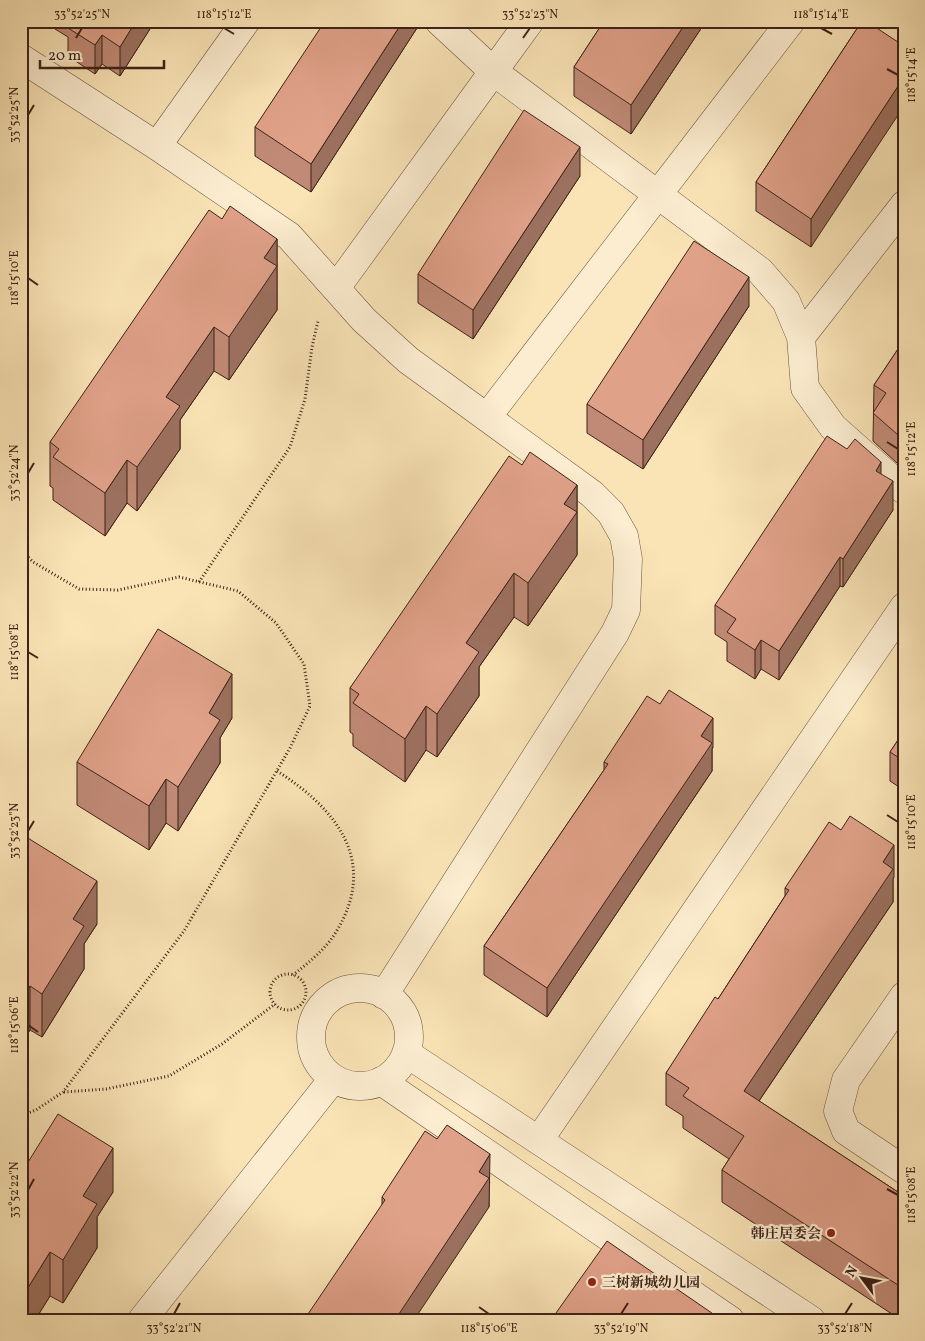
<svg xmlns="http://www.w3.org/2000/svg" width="925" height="1341" font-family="Vollkorn,'Noto Serif SC',serif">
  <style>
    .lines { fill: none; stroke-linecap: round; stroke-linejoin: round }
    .minor-casing { stroke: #6c523f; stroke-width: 29 }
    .path { stroke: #3d2217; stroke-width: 3; stroke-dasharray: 1 2.5; stroke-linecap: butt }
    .minor { stroke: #fcedd0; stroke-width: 28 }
    .wall { fill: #c18a76; stroke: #3d2217 }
    .shaded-wall { fill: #9d7160; stroke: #3d2217 }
    .building { fill: #e0a189; stroke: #3d2217 }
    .ticks { fill: none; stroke: #3d2217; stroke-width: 2 }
    .poi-dot { fill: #8f2418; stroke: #fcedd0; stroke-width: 2 }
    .labels { text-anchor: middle; stroke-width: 4.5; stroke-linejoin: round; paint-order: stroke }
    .poi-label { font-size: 14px; font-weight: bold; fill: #3d2217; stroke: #fcedd0; text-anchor: end }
    .neatline { fill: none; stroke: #3d2217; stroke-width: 2 }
    .ticks-label { font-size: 12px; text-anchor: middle; fill: #3d2217 }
  </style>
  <rect width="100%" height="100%" fill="#fae4b6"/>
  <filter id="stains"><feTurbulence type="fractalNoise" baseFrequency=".004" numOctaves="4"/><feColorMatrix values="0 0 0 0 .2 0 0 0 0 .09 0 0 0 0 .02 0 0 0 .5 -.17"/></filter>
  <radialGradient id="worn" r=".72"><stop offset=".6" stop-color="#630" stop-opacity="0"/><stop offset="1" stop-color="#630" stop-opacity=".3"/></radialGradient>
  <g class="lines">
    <defs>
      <path id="minor" d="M439 21 494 72 760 271 786 301 801 337 805 388 833 427 904 490
        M21 58 157 146 289 236 364 320 408 360 592 494 611 513 624 536 628 559 626 610 615 633 384 995
        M157 146 246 21
        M336 288 530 21
        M801 337 904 205
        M487 417 791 21
        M311 1037a49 49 0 1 1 98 0a49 49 0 1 1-98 0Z
        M904 996 846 1080 838 1111 846 1131 904 1170
        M406 1053 811 1320
        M381 1081 730 1320
        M539 1140 904 607
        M142 1320 333 1079"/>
    </defs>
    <!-- minor casing -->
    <use href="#minor" class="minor-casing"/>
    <!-- path -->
    <path class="path" d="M21 550 33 562 79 589 118 590 179 577 238 591 276 623 304 664 310 706 290 748 184 931 63 1092 36 1110 21 1116
      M199 582 290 447 305 399 312 347 318 321
      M277 771C337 809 379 862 336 932 326 949 308 963 293 975
      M270 992a18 18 0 1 1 36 0a18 18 0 1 1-36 0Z
      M64 1092 106 1089 169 1076 222 1044 275 1004"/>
    <!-- minor -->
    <use href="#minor" class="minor"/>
  </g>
  <!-- wall -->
  <path class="wall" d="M55 21H155L120 76 102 64 95 74 68 56V37L55 29Z
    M417 21V28L311 192 255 156V127Z
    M604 21H706L631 134 574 96V67Z
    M862 21 811 247 756 211V182Z
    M580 176 473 339 418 303V274Z
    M222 219 277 239V310L229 380 214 371 180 420V449L137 511 127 503 105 536 53 500V488L50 486V442Z
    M749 306 643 469 587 433V404Z
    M904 340V455L898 464 873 441 874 385Z
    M522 465 577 485V555L528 626 514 617 479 667V696L437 757 426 750 405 782 353 746V734L350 732V688Z
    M881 474 893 510 843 587 840 586 779 680 761 669 755 679 727 661V642L715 634V605Z
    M232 718 220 738V763L178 831 166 823 149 850 77 805V762Z
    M904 731V809L902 808V789L890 781V752Z
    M713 747 712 749V771L547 1017 484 975V946L604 770V762Z
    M21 838 97 924 84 944V969L42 1037 30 1030 21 1043Z
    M894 877 893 879V902L759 1101 904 1196V1320H901L722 1202V1170L729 1159 683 1128V1116L666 1105V1073L718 999 785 896V888Z
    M904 1099V1129H903V1100Z
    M25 1167 113 1192 97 1217V1248L63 1303 50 1296 35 1320H21Z
    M490 1182 489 1184V1207L382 1205V1197Z"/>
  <!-- shaded-wall -->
  <path class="shaded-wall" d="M136 21H155L120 76V47Z
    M403 21H417V28L311 192V164Z
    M687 21H706L631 134V105Z
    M102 35V64L95 74V45Z
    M904 77V106L811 247V219Z
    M580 147V176L473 339V310Z
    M277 239V310L229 380V337L264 258Z
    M749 277V306L643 469V440Z
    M214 327V371L180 420V449L137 511V467L166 397Z
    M904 426V455L898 464V435Z
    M127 460V503L105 536V493Z
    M881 462V491L876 471Z
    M893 481V510L843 587V559Z
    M577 485V555L528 626V583L564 504Z
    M840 557V586L779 680V651Z
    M514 573V617L479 667V696L437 757V714L466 643Z
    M761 640V669L755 679V650Z
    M232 674V718L220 738V763L178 831V787L209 713Z
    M426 706V750L405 782V739Z
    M713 718V747L712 749V771L547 1017V988L701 736Z
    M166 779V823L149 850V806Z
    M894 845V877L893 879V902L744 1123V1091L883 862Z
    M97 881V924L84 944V969L42 1037V994L73 919Z
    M30 986V1030L21 1043V1000Z
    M113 1148V1192L97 1217V1248L63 1303V1260L83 1196Z
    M490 1154 489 1207 414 1320H395L479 1172Z
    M50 1252V1296L35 1320H21V1299Z"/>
  <!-- building -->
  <path class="building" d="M72 21H136L120 47 102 35 95 45 68 28Z
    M325 21H403L311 164 255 127Z
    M604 21H687L631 105 574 67Z
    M862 21H866L904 46V77L811 219 756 182Z
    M524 110 580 147 473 310 418 274Z
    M230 206 277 239 264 258 277 266 229 337 214 327 166 397 180 406 137 467 127 460 105 493 53 457 59 449 50 442 209 210 222 219Z
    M694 241 749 277 643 440 587 404Z
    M904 340V426L898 435 873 413 886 393 874 385Z
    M827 436 847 449 855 439 881 462 876 471 893 481 843 559 840 557 779 651 761 640 755 650 727 632 736 619 715 605Z
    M530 452 577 485 564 504 577 512 528 583 514 573 466 643 479 652 437 714 426 706 405 739 353 703 359 694 350 688 509 456 522 465Z
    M158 629 232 674 209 713 220 720 178 787 166 779 149 806 77 762Z
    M669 690 713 718 701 736 712 743 547 988 484 946 608 764 604 762 647 696 660 704Z
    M904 731V761L890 752Z
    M850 816 894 845 883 862 893 869 744 1091 904 1196V1289L722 1170 744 1136 683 1096 689 1088 666 1073 715 997 718 999 789 890 785 888 829 822 841 830Z
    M23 835 97 881 73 919 84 926 42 994 30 986 21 1000V838Z
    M58 1114 113 1148 83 1196 97 1204 63 1260 50 1252 21 1299V1164L25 1167Z
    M447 1125 490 1154 479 1172 489 1178 395 1320H304L385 1200 382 1197 425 1131 437 1139Z
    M607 1241 722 1320H551Z"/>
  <!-- ticks -->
  <path class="ticks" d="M224 28 234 34M821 28 832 34M76 38 82 28M523 38 530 28M887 69 898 75M28 115 34 105M28 278 38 285M887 442 898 449M28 473 34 463M28 652 38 658M887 815 898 822M28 831 34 821M28 1025 38 1032M887 1189 898 1195M28 1190 34 1179M479 1307 489 1314M174 1314 180 1303M621 1314 628 1303M845 1314 852 1303"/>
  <!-- markers -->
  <g class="poi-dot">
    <circle cx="831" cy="1233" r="5"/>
    <circle cx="592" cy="1282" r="5"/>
  </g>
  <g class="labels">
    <!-- poi labels -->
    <g class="poi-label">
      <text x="821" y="1238">韩庄居委会</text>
      <text x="602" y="1287" text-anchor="start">三树新城幼儿园</text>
    </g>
  </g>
  <!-- margin -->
  <rect width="925" height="1341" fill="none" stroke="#fae4b6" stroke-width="55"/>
  <!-- north arrow -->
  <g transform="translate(862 1278) rotate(302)" stroke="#fcedd0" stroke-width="4" paint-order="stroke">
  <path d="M0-4L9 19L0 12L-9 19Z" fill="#3d2217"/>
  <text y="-8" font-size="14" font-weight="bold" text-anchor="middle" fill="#3d2217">N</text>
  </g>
  <!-- scale -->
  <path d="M40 60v8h124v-8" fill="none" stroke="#3d2217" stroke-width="2.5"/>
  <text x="48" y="60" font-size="15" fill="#3d2217" stroke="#fcedd0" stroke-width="4" paint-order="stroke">20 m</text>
  <rect x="28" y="28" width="870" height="1286" class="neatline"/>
  <g class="ticks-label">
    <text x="82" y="18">33°52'25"N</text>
    <text x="224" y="18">118°15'12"E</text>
    <text x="530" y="18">33°52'23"N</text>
    <text x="821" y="18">118°15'14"E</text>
    <text transform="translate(911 75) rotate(-90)" y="4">118°15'14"E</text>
    <text transform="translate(14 115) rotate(-90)" y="4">33°52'25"N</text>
    <text transform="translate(14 278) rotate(-90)" y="4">118°15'10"E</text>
    <text transform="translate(911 449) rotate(-90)" y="4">118°15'12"E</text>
    <text transform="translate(14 473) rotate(-90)" y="4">33°52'24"N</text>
    <text transform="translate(14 652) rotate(-90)" y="4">118°15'08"E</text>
    <text transform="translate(911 822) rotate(-90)" y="4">118°15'10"E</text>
    <text transform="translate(14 831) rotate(-90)" y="4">33°52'23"N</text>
    <text transform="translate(14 1025) rotate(-90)" y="4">118°15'06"E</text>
    <text transform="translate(14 1190) rotate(-90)" y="4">33°52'22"N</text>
    <text transform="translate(911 1195) rotate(-90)" y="4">118°15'08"E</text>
    <text x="174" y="1332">33°52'21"N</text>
    <text x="489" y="1332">118°15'06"E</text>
    <text x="621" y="1332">33°52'19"N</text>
    <text x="845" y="1332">33°52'18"N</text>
  </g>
  <rect width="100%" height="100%" filter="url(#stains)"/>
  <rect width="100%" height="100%" fill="url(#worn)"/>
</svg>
